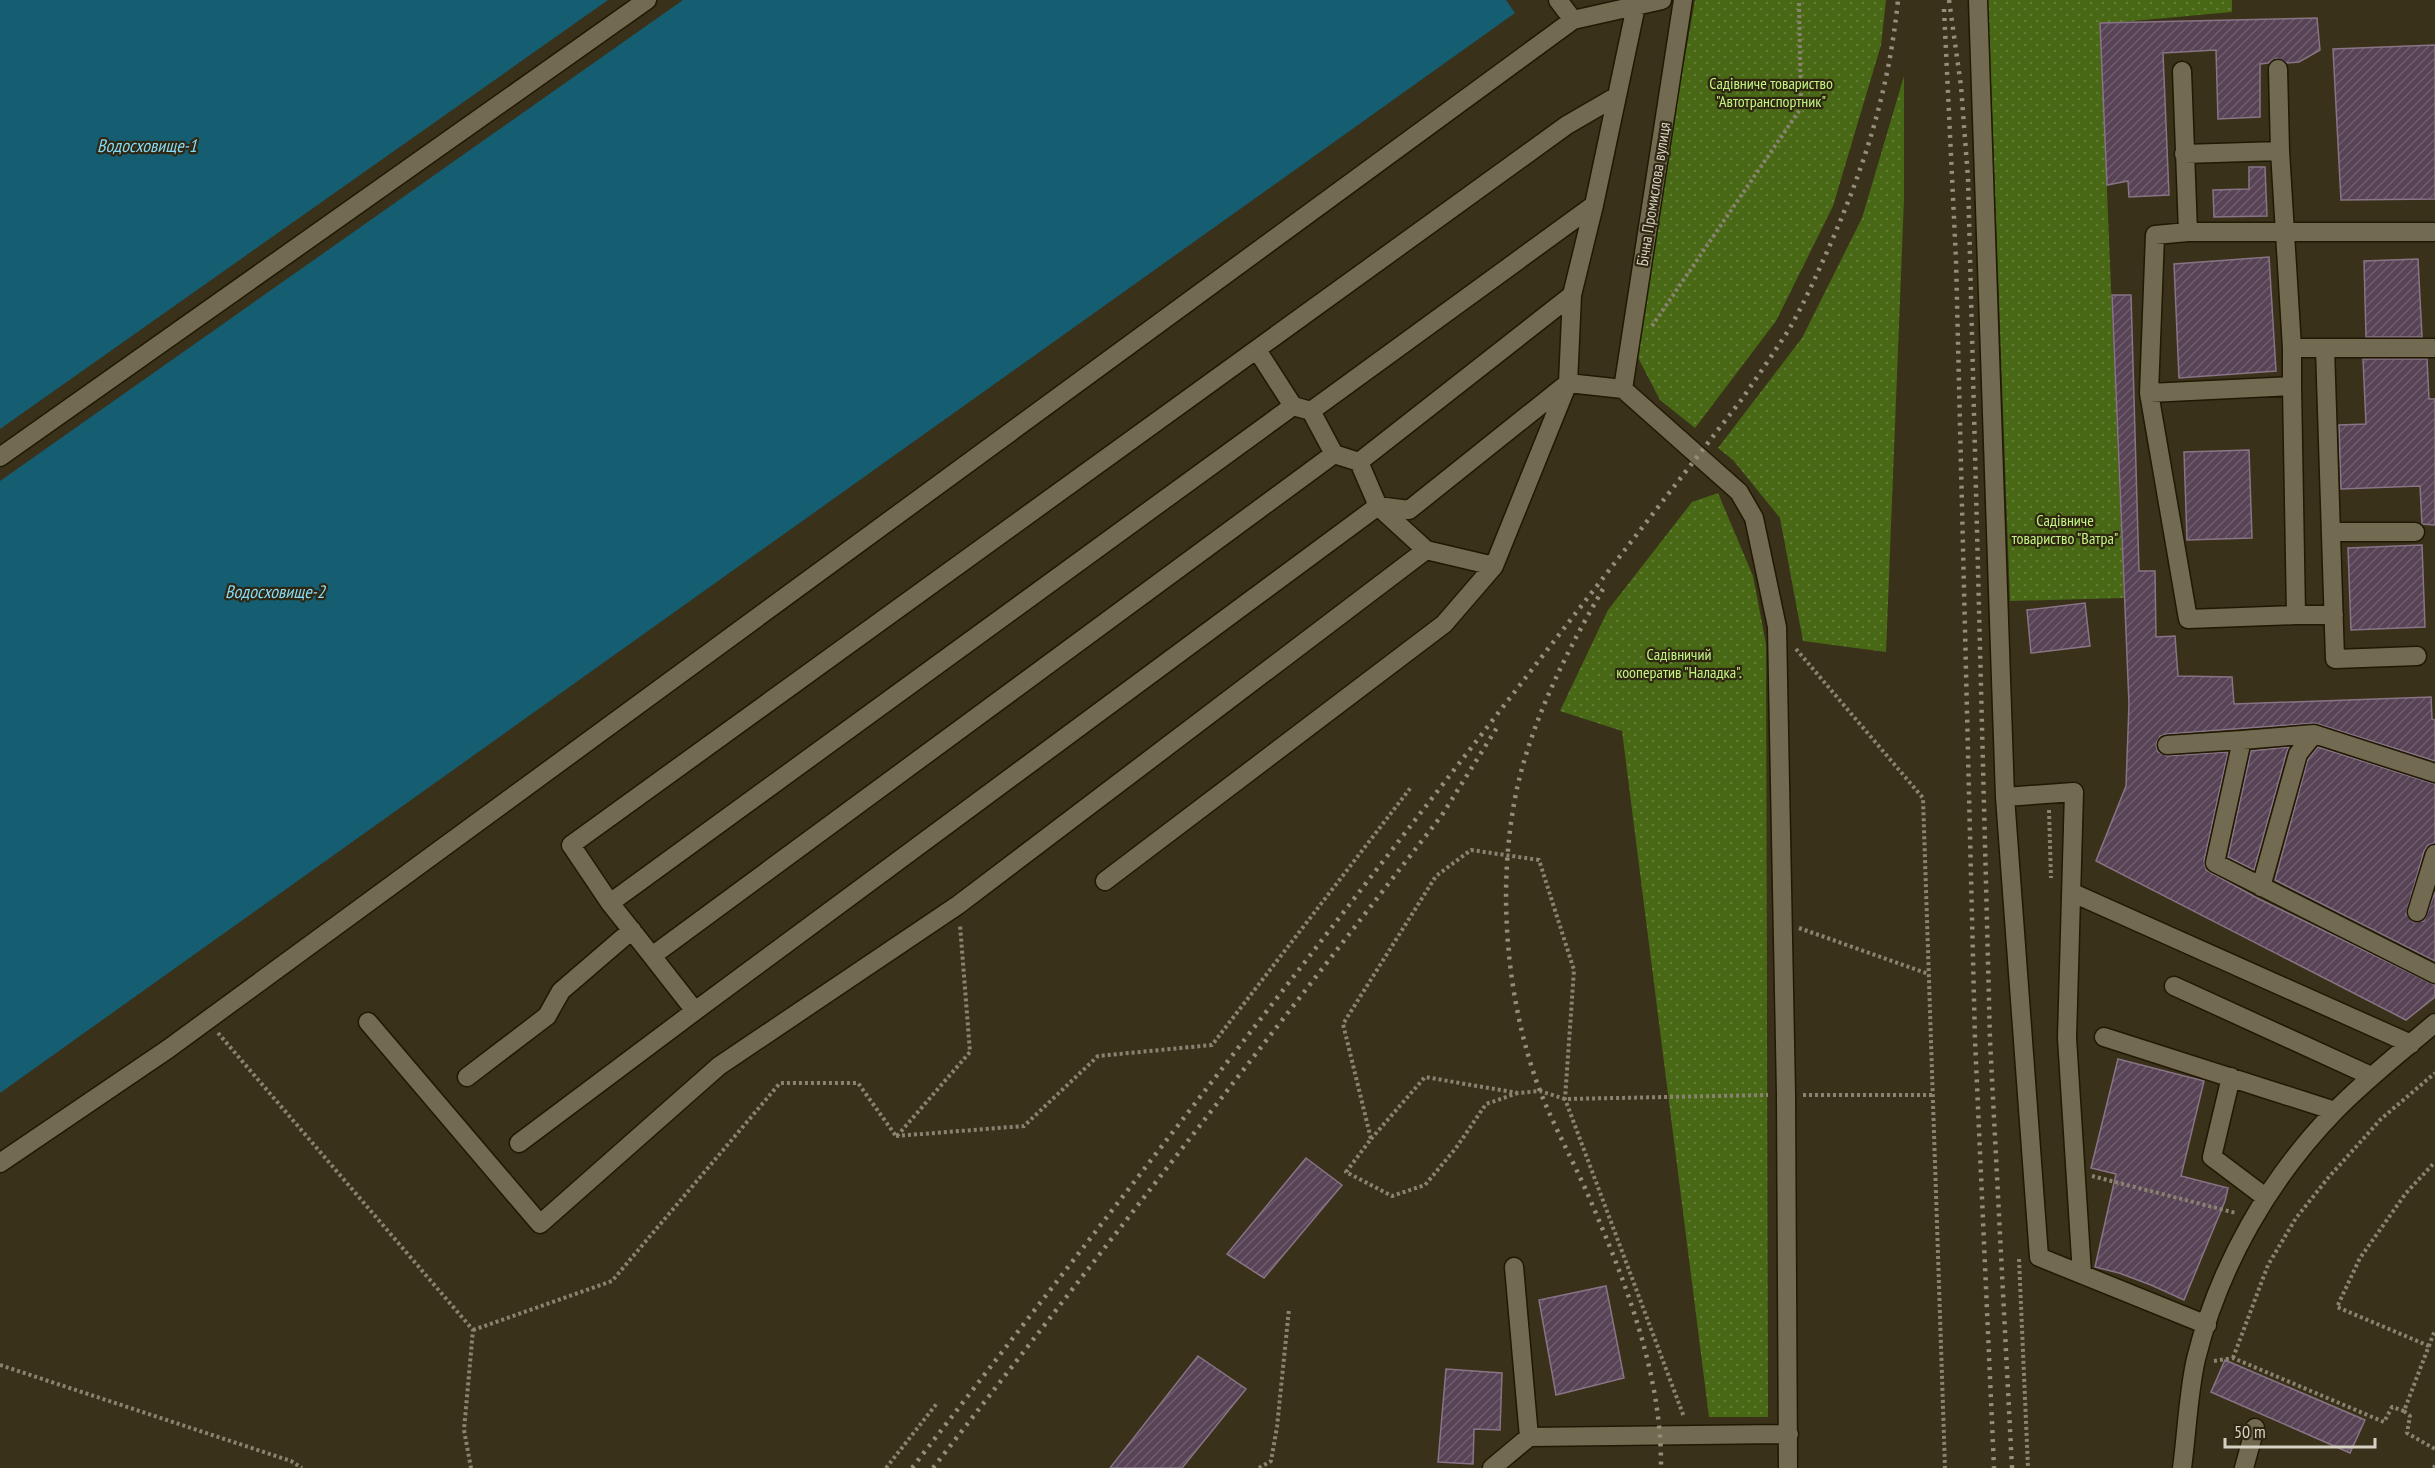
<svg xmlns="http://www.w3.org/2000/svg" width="2435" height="1468" font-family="'PT Sans Narrow',sans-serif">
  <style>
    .garden { fill: url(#garden-dots) }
    .water { fill: #155d71 }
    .building { fill: url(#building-hatch); stroke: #897486; stroke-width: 1.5 }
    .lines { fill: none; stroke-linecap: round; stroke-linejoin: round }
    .minor-casing { stroke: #201903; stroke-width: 21 }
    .path { stroke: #8a8371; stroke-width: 4; stroke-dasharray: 3 3; stroke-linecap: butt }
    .minor { stroke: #726a51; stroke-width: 18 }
    .rail { stroke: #958e7d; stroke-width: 4.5; stroke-dasharray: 3 6; stroke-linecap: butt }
    .labels { text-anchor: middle; stroke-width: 4.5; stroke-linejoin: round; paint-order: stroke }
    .park-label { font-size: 16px; fill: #c2f583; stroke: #2f2711 }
    .street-label { font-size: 16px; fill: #d6d1c3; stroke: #2f2711 }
    .water-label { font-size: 18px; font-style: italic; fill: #85daf7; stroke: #2f2711 }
  </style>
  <defs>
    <pattern id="garden-dots" width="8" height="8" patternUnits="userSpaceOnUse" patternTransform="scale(1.5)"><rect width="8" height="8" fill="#486815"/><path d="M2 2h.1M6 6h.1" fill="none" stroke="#627d35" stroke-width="1.8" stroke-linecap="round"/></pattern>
    <pattern id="building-hatch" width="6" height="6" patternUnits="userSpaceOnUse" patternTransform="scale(1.5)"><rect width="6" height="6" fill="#574355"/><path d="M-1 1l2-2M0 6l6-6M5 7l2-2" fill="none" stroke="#6e5d6c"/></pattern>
  </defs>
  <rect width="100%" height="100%" fill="#39311a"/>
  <!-- garden -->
  <path class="garden" d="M1695 0H1886L1881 45 1833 206 1776 321 1695 428 1660 400 1633 348Z
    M1988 0H2232V12L2100 24 2124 598 2010 601Z
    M1904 76V199L1886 652 1803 641 1780 518 1733 460 1718 448 1802 338 1862 218Z
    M1718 493 1753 576 1766 644 1768 1417H1709L1622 731 1560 711 1608 610 1692 502Z"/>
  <!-- water -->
  <path class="water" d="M0 0H608L0 429Z
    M683 0H1506L1515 13 0 1093V481Z"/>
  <!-- building -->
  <path class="building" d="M2317 18 2320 50 2299 62 2287 63 2277 58 2268 63 2260 64V117L2218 119 2216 50 2163 53 2169 195 2129 197 2128 181 2107 185 2100 23Z
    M2435 45V199L2341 200 2333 49Z
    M2249 167H2265L2267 216 2214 217 2213 190 2249 189Z
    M2269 257 2276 371 2179 378 2174 264Z
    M2418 259 2422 337H2366L2364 261Z
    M2112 295H2131L2139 571H2155L2156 637 2175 636 2178 676 2232 677 2234 704 2431 697 2432 719 2435 720V761L2315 723 2166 734 2160 736 2156 745 2158 752 2167 756 2228 752 2204 861 2206 870 2257 898 2435 985V997L2406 1020 2096 861 2126 786 2129 704Z
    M2363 359H2427L2429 399H2435V525L2422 524 2420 486 2341 489 2339 425 2366 424Z
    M2249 450 2252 538 2187 540 2184 452Z
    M2422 545 2425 627 2351 630 2348 548Z
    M2085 603 2090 646 2031 653 2027 610Z
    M2289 747 2287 751 2254 870 2228 857 2251 751Z
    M2318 747 2435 784V843L2428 845 2424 851 2406 914 2413 922 2424 921 2435 892V961L2275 880 2308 759Z
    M2118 1059 2204 1081 2181 1176 2228 1188 2225 1201 2184 1300 2151 1285 2119 1273 2095 1267 2116 1174 2091 1168Z
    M1306 1158 1342 1185 1264 1278 1227 1254Z
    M1606 1286 1624 1378 1556 1395 1539 1300Z
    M1198 1356 1246 1389 1182 1468H1110Z
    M2225 1360 2365 1420 2350 1453 2211 1392Z
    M1446 1369 1502 1373 1500 1430 1474 1429 1473 1464 1438 1462Z"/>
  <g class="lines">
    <defs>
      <path id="minor" d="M1558 0 1573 20
        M1978 0 2005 797 2039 1257 2207 1325
        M2182 71 2188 232H2435
        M2184 154 2280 151
        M2188 232 2155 235 2149 393 2188 619 2296 615 2292 386
        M2292 348H2435
        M2325 348 2335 659 2417 656
        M1623 389 1683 0
        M2149 393 2292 386V348L2280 151 2278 69
        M1293 406 610 903 571 845 1567 125 1617 96
        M1311 411 1594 205
        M1334 454 652 956 695 1011 1378 506 1409 510 1568 383 1623 389 1739 492 1754 518 1777 627 1786 1095 1788 1468
        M0 457 647 0
        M1359 462 1572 295 1594 205 1636 6
        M2332 532H2415
        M1426 550 1494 566
        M2296 615H2334
        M2167 745 2242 740
        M2435 773 2314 734 2242 740 2215 863 2435 974
        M2005 797 2074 792 2067 1038 2082 1274
        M1105 881 1444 624 1494 566 1568 383 1572 295
        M2261 887 2298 754 2314 734
        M2073 893 2411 1044
        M610 903 652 956
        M2417 912 2435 854
        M2174 986 2371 1076
        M368 1022 540 1224 719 1066 958 905 1426 550 1378 506 1359 462 1334 454 1311 411 1293 406 1257 350
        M2104 1037 2335 1111
        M467 1077 547 1016 561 991 632 930
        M2231 1077 2212 1157 2265 1197
        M519 1143 695 1011
        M0 1163 168 1049 1573 20 1662 0
        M1514 1267 1529 1437
        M1492 1468 1529 1437 1789 1434
        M2182 1468C2187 1432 2188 1394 2196 1359 2219 1266 2269 1179 2335 1111 2366 1079 2401 1052 2435 1023
        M2244 1468 2255 1428"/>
    </defs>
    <!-- minor casing -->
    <use href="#minor" class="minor-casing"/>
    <!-- path -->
    <path class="path" d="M1652 326 1801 108 1799 0
      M1796 649 1923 798 1945 1468
      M2049 810 2051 878
      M1799 928 1929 974
      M218 1033 473 1330 464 1430 471 1468
      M1518 1093 1486 1104 1456 1148 1425 1185 1392 1196 1346 1172 1371 1139 1343 1024 1436 876 1471 850 1539 860 1574 970 1565 1099 1684 1417
      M1803 1095H1933
      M896 1136 1024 1126 1098 1056 1212 1045 1412 786
      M897 1136 970 1052 960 925
      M1371 1139 1425 1077 1518 1093 1540 1091 1565 1099 1768 1095
      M2092 1176 2236 1213
      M2019 1259 2028 1468
      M473 1330 612 1281 780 1083H858L896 1136
      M2429 1346 2337 1307 2360 1258 2406 1193 2435 1162
      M2233 1358 2268 1265 2296 1218 2328 1178 2381 1119 2435 1073
      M2214 1361 2233 1358 2384 1422 2392 1407 2404 1411 2435 1330
      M0 1365 291 1461 302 1468
      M2404 1411 2410 1416 2407 1433 2435 1449
      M886 1468 938 1402
      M1259 1468 1271 1461 1277 1427 1289 1309
      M2434 1468 2435 1465"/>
    <!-- minor -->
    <use href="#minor" class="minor"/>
    <!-- rail -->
    <path class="rail" d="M1949 0 1961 86 1968 178 1990 1040 2012 1468
      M1944 9 1956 260 1975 1040 1994 1468
      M1603 589C1568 649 1534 716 1518 784 1496 881 1505 998 1540 1091 1553 1124 1570 1155 1585 1188 1623 1275 1662 1371 1661 1468
      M912 1468 1742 399C1757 377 1773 354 1788 331 1804 304 1817 274 1830 245 1866 163 1889 89 1898 0
      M933 1468 1442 815 1498 726"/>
  </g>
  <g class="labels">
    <!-- park labels -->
    <g class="park-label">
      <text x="1771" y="89">Садівниче товариство<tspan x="1771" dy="18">"Автотранспортник"</tspan></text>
      <text x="2065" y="526">Садівниче<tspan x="2065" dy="18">товариство "Ватра"</tspan></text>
      <text x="1679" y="660">Садівничий<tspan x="1679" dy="18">кооператив "Наладка".</tspan></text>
    </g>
    <!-- street labels -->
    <g class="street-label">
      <text transform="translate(1653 194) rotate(-81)" y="6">Бічна Промислова вулиця</text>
    </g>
    <!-- water labels -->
    <g class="water-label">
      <text x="147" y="152">Водосховище-1</text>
      <text x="275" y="598">Водосховище-2</text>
    </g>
  </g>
  <!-- scale -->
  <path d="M2225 1438v9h150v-9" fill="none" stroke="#d6d1c3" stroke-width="3"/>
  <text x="2234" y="1438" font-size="18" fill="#d6d1c3" stroke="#2f2711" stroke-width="4.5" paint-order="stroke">50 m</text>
</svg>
